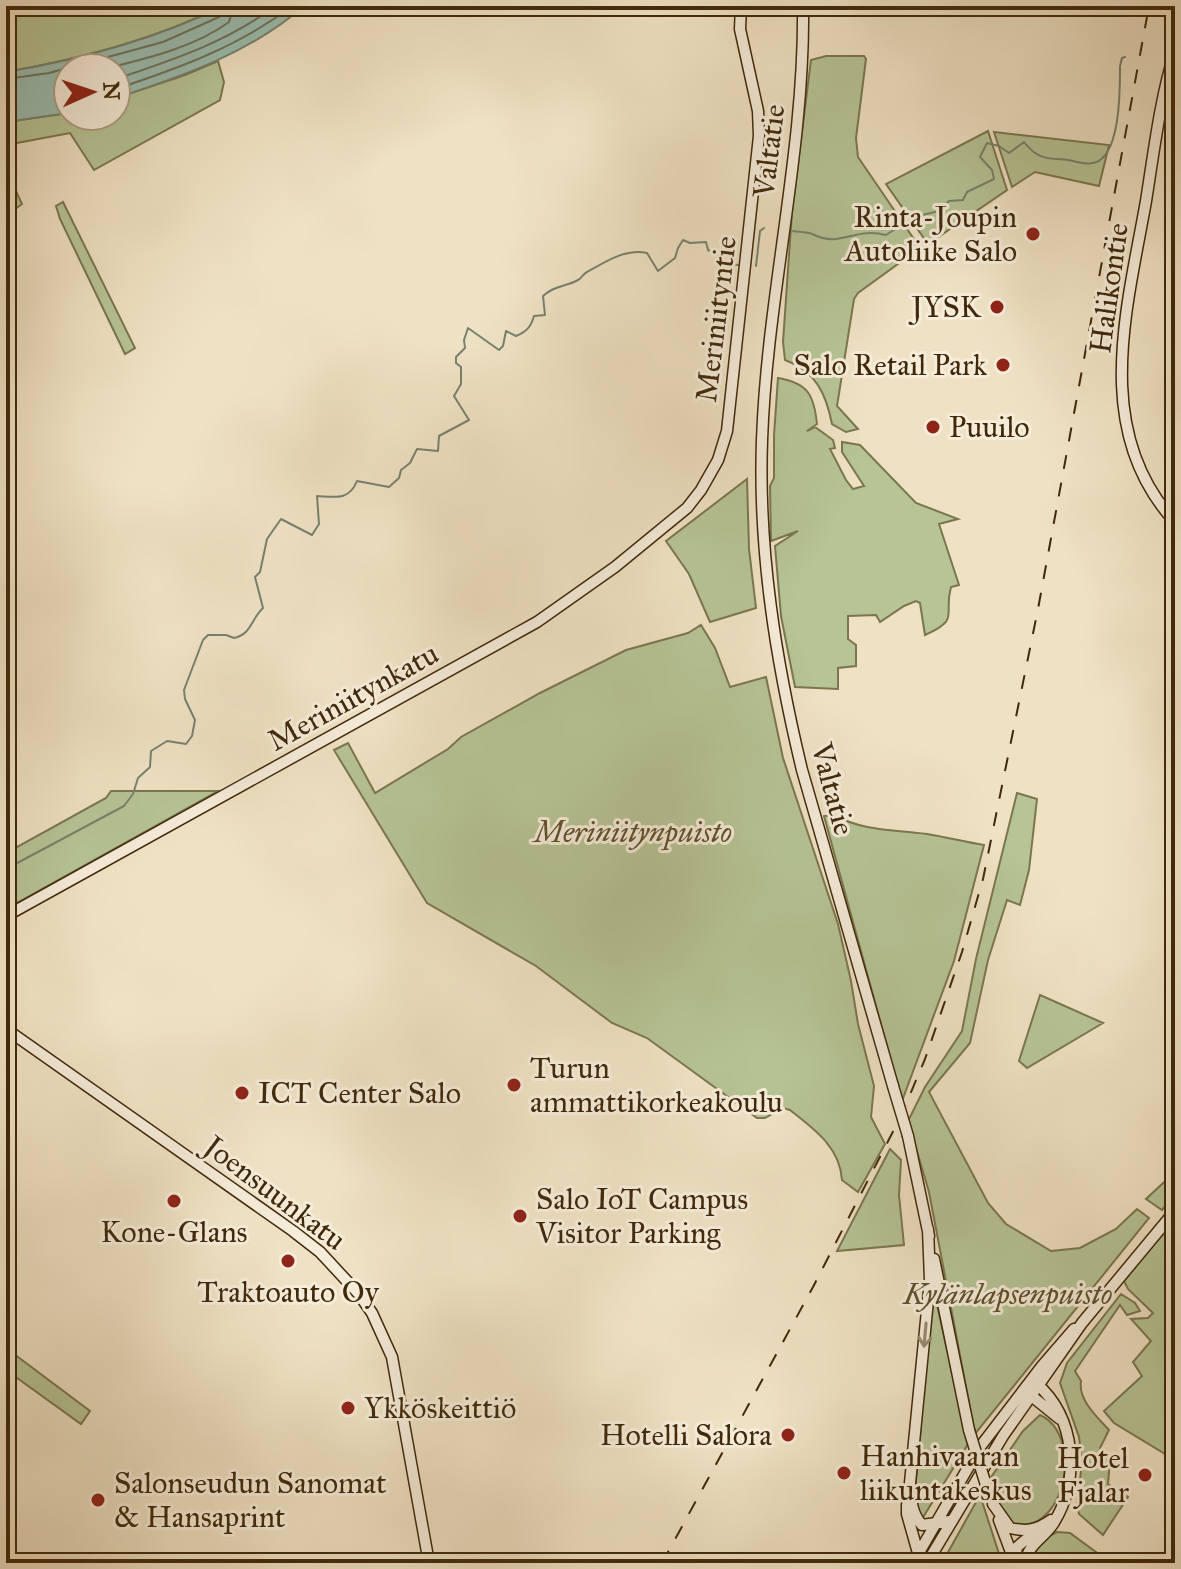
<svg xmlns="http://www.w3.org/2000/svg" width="1181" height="1569" font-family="'IM FELL Great Primer',serif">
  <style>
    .green { fill: #b6c496; stroke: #7b7650; stroke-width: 2 }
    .water { fill: #9abeb2; stroke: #76826f; stroke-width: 2 }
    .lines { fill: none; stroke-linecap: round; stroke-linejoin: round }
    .shore { stroke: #6d745e; stroke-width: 2 }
    .stream { stroke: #76826f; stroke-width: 2 }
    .secondary-casing { stroke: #40290b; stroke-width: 13 }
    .secondary { stroke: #f5ecd9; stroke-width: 10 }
    .rail { stroke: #40290b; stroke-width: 2; stroke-dasharray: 14 14; stroke-linecap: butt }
    .secondary-bridge-casing { stroke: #40290b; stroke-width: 13; stroke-linecap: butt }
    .secondary-bridge { stroke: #f5ecd9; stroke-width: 10 }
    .oneway { stroke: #9a8a72 }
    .poi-dot { fill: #8f2418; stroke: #f5ecd9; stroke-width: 3 }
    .labels { text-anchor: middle; stroke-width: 6; stroke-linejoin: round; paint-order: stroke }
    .street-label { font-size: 30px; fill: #40290b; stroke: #f5ecd9 }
    .poi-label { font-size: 30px; fill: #40290b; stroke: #f5ecd9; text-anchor: start }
    .park-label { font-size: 30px; font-style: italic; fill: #5e502e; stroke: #f5ecd9 }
  </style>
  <rect width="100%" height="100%" fill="#efe2c4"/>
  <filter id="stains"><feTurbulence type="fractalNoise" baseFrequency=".0025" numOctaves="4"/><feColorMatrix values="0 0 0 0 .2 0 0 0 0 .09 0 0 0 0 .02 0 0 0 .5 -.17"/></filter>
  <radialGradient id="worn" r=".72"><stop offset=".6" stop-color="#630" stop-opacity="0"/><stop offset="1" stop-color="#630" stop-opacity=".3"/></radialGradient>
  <!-- green -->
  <path class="green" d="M6 6H223C154 40 82 59 6 72Z
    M826 56H864L866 59 856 138 858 157 920 248 858 293 854 299 837 406 858 429 846 432 832 424C826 394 816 371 785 360L783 342 792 212 811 60Z
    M218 61 224 82 220 100 94 170 70 133 6 145V122L68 113V116H116V98L185 75Z
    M988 131 1007 190 928 244 886 184Z
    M994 132 1109 145 1099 186 1035 172 1012 187Z
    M7 180 14 187 22 204 6 216Z
    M63 202 135 348 125 354 60 219 56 206Z
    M778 378C808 383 814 395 817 424L807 431 815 427 833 440 835 448 830 449 846 480 853 489 864 486 842 452V442L860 445 916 503 958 519 939 524 959 585 951 587C943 615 961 619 925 635L920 603 916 601 904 606 880 622 876 615 848 616V639L856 645V666L838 668V689L795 687 781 616 775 546 798 531 771 541 770 486 774 478V435Z
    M747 479 749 549 756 608 710 622 689 574 666 541Z
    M701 625 715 648 730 687 766 677 783 758 838 924 851 981 858 1024 874 1086 871 1117 885 1144 858 1192 842 1180C840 1147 814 1129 790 1110L783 1108 765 1118H757L647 1038 612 1023 536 966 427 903 334 750 348 743 375 793 448 749 461 737 540 693 626 650 688 633Z
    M111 791H218L6 909V853L106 798Z
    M1017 793 1037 799 1029 870 1020 905 1007 900 988 960 970 1043 929 1092 988 1203 1006 1224 1051 1251 1080 1248 1116 1229 1137 1209 1149 1218 975 1434 929 1192 908 1121 925 1087 962 1031 976 959Z
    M833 815C867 832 890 829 927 834 946 837 965 842 984 845L954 961 902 1101 824 816Z
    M1040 995 1103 1023 1027 1068 1019 1061Z
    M890 1149 901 1160 899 1195 904 1245 837 1251Z
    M1175 1172V1192L1162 1210 1146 1199Z
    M1175 1217V1460L1114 1423 1104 1411 1142 1376 1133 1362 1151 1341 1131 1319 1148 1318 1153 1313 1128 1289 1124 1281Z
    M933 1287 968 1444 922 1519 916 1509 915 1492Z
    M1121 1294 1135 1303 1140 1311 1127 1315 1120 1305 1075 1371 1081 1381C1078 1400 1097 1417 1109 1430L1100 1448 1101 1455 1110 1461 1108 1484 1128 1497 1103 1535 1079 1514 1077 1505 1082 1462 1079 1437 1060 1383 1067 1363Z
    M6 1348 90 1411 81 1424 6 1370Z
    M1040 1415C1087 1436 1063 1546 1006 1521L989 1480 1023 1431Z
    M980 1495 1002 1563H942Z
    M1057 1532 1070 1533 1111 1563H1030C1031 1547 1043 1539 1057 1532Z"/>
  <!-- water -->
  <path class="water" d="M223 6H304C250 53 183 76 116 98V68H68V113L6 122V72C82 59 154 40 223 6Z"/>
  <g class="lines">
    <!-- shore -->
    <path class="shore" d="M108 68C148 58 195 47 229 22L234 6
      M6 79 49 73 163 42 219 17 224 6
      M116 79C172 60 228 42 275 6
      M116 89C179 68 238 47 292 6"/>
    <!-- stream -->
    <path class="stream" d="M914 217 939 211 949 201 963 200 967 192 994 179 992 170 980 157 987 143 999 146 1009 153 1024 142C1038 160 1047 158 1068 160 1075 161 1086 165 1093 163 1121 158 1120 88 1120 66L1122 58 1125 57
      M793 231C798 232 807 232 812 234 819 237 826 240 836 239 856 236 864 230 886 235L900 226
      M756 266 760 231 764 228
      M6 869 124 806 133 794 138 778 150 767 151 751 167 741 186 744 192 736 195 720 185 699 184 690 203 640 208 635H226L234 638C252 634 251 619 263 608L255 577 260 572 267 539 281 519 312 535 319 524 317 496C335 497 349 501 357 481L389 487 399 478 401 470 410 463 417 449 438 451 439 436 469 420 454 396 461 384V367L456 363V357L465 348 464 340 468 328 499 350 503 346 506 331 516 336C526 332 531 327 534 316L545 315 543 296C553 286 565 287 578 280 581 279 583 274 587 272 605 262 626 248 647 253L658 271 675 258 678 248 683 240 690 243 706 242 708 250 721 256 723 264 740 265"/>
    <defs>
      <path id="secondary" d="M803 6C805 151 767 295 762 440 758 551 776 662 802 770L893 1086
        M1175 51C1160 99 1154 151 1146 201 1127 309 1091 431 1175 522
        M6 916 537 622 615 567 687 508 701 490 718 460 727 431 759 136 758 111 740 29 741 6
        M6 1029 293 1231 320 1252 358 1293 372 1313 392 1357 429 1563
        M908 1136 929 1236
        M928 1229 930 1280 910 1483C911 1499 911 1513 922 1525L950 1521
        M934 1259 969 1430
        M1029 1394 1060 1419
        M993 1504 1010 1528C1027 1532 1037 1530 1051 1520
        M907 1505V1514L918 1553
        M999 1520 1015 1563
        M1015 1559 1017 1547 1035 1532
        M913 1563 980 1447 1042 1366 1074 1329
        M927 1563 1003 1436 1082 1323 1175 1211
        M1025 1563C1028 1544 1043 1539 1053 1524 1081 1480 1076 1418 1036 1383"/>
    </defs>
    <!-- secondary casing -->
    <use href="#secondary" class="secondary-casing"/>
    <!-- secondary -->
    <use href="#secondary" class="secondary"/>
    <!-- rail -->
    <path class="rail" d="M662 1563 813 1287 901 1116 925 1059 962 952 983 879 1038 609 1149 6"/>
    <defs>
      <path id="secondary-bridge" d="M893 1086 908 1136
        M969 1430 990 1498"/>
    </defs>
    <!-- secondary-bridge casing -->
    <use href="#secondary-bridge" class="secondary-bridge-casing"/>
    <!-- secondary-bridge -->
    <use href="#secondary-bridge" class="secondary-bridge"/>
  </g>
  <!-- one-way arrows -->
  <defs><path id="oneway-shaft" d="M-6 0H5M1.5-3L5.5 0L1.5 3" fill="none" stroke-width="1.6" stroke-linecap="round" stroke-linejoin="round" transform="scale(2)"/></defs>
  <use class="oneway" href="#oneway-shaft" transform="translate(925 1335) rotate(95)"/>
  <!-- markers -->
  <g class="poi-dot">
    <circle cx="1033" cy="234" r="8"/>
    <circle cx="997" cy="307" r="8"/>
    <circle cx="1003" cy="365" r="8"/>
    <circle cx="933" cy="427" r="8"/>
    <circle cx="514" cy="1085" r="8"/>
    <circle cx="242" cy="1093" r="8"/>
    <circle cx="174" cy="1201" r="8"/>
    <circle cx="520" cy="1216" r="8"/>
    <circle cx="288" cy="1261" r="8"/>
    <circle cx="348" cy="1408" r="8"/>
    <circle cx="788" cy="1435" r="8"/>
    <circle cx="844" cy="1473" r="8"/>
    <circle cx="1145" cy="1475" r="8"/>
    <circle cx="98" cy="1500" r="8"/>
  </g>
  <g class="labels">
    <!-- street labels -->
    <g class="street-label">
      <text transform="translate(769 151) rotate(-83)" y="10">Valtatie</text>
      <text transform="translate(1109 288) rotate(-82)" y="10">Halikontie</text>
      <text transform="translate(716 319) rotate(-83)" y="10">Meriniityntie</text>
      <text transform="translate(353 697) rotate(-29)" y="10">Meriniitynkatu</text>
      <text transform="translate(833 789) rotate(75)" y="10">Valtatie</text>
      <text transform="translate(275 1193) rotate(37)" y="10">Joensuunkatu</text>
    </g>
    <!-- poi labels -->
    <g class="poi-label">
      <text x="1017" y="227" text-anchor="end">Rinta-Joupin<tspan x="1017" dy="34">Autoliike Salo</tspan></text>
      <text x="981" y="317" text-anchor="end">JYSK</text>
      <text x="987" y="375" text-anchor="end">Salo Retail Park</text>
      <text x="949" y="437">Puuilo</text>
      <text x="530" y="1078">Turun<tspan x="530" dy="34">ammattikorkeakoulu</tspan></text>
      <text x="258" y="1103">ICT Center Salo</text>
      <text x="536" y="1209">Salo IoT Campus<tspan x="536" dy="34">Visitor Parking</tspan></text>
      <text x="174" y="1242" text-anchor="middle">Kone-Glans</text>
      <text x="288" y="1302" text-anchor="middle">Traktoauto Oy</text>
      <text x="364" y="1418">Ykköskeittiö</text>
      <text x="772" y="1445" text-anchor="end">Hotelli Salora</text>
      <text x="860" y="1466">Hanhivaaran<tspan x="860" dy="34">liikuntakeskus</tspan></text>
      <text x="1129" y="1468" text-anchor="end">Hotel<tspan x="1129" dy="34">Fjalar</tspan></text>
      <text x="114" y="1493">Salonseudun Sanomat<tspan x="114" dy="34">&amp; Hansaprint</tspan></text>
    </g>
    <!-- park labels -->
    <g class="park-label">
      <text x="633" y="842">Meriniitynpuisto</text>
      <text x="1008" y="1304">Kylänlapsenpuisto</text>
    </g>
  </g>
  <!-- margin -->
  <rect width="1181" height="1569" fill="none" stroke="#efe2c4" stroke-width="32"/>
  <rect x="8" y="8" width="1165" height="1553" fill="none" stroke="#40290b" stroke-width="4"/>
  <rect x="16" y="16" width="1149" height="1537" fill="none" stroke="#40290b" stroke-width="2"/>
  <!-- north arrow -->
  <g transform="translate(92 92) rotate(87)"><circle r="38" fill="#f5ecd9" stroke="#ad9e87" stroke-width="2"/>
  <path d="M0-6L14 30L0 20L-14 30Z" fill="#8f2418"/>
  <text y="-12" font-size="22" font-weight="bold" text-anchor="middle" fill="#40290b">N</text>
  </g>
  <rect width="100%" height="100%" filter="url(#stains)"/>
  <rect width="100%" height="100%" fill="url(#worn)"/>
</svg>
